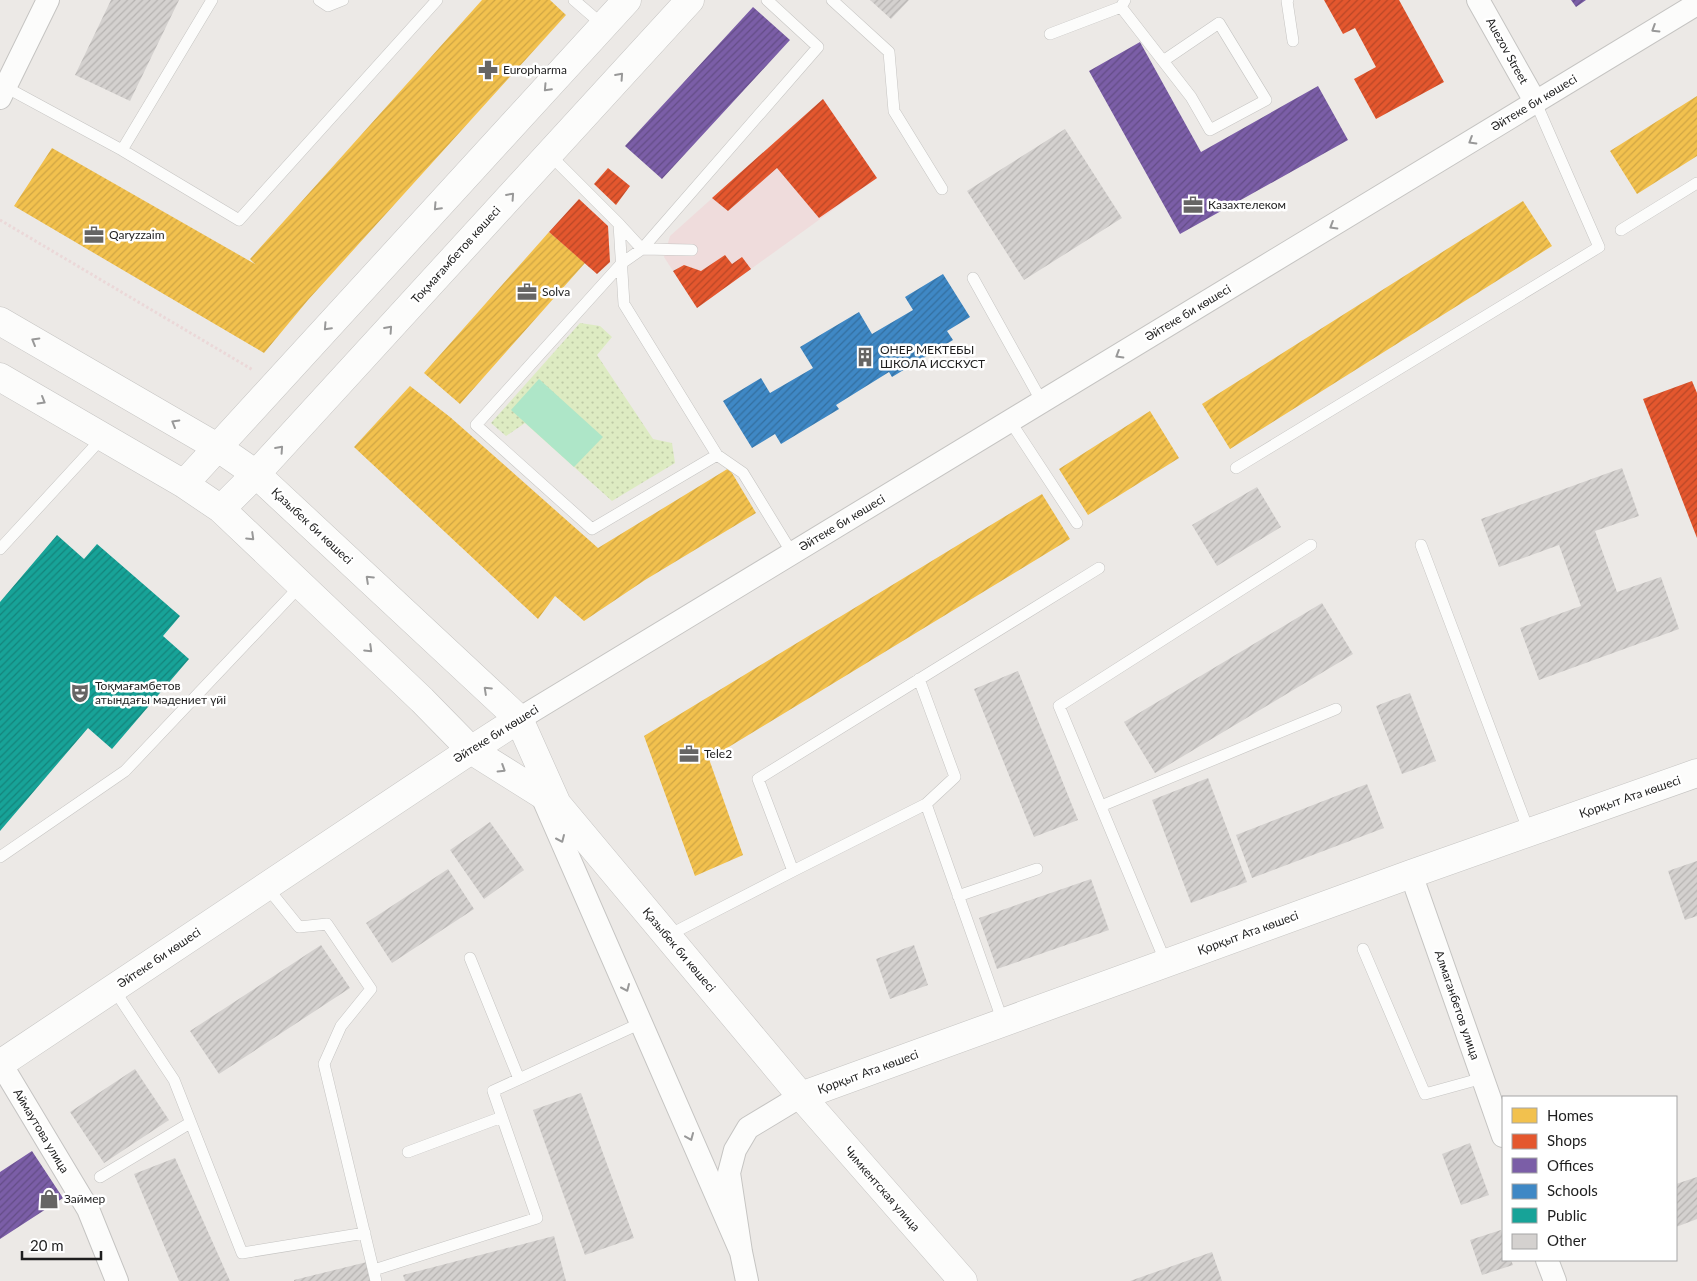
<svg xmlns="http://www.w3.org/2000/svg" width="1697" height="1281" font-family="Lato,sans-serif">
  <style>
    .commercial { fill: #efdcdc }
    .grass { fill: url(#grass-dots) }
    .pitch { fill: #aee6c8 }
    .homes { fill: url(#homes-hatch) }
    .shops { fill: url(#shops-hatch) }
    .offices { fill: url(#offices-hatch) }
    .schools { fill: url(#schools-hatch) }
    .public { fill: url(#public-hatch) }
    .building { fill: url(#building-hatch) }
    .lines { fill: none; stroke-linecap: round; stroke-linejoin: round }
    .service-casing { stroke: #c5c4c2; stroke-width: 12 }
    .minor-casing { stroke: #c5c4c2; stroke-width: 24 }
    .tertiary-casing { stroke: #c5c4c2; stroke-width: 29 }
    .path { stroke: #ebd8d8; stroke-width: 3; stroke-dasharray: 2.5 2.5; stroke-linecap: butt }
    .service { stroke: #fcfcfb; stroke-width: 11 }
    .minor { stroke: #fcfcfb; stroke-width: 22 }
    .tertiary { stroke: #fcfcfb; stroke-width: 28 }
    .oneway { stroke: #989898 }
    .labels { text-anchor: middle; stroke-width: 5; stroke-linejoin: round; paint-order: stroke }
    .street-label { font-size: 12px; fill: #1e1e1e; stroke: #fff }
    .poi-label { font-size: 12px; fill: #1e1e1e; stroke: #fff; text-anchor: start }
  </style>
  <defs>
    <pattern id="grass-dots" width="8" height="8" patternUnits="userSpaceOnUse" patternTransform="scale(1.25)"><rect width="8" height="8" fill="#ddebc2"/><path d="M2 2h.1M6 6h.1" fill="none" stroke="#bdc9a6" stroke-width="1.8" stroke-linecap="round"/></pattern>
    <pattern id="homes-hatch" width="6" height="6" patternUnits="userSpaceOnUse" patternTransform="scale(1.25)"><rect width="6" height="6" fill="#f2c14e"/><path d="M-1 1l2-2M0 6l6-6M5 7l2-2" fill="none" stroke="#cfa544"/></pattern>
    <pattern id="shops-hatch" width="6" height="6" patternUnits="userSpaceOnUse" patternTransform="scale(1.25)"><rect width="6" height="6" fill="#e4572e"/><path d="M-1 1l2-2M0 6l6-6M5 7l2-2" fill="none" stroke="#b84727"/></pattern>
    <pattern id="offices-hatch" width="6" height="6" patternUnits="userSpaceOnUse" patternTransform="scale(1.25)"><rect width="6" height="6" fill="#7b5ea7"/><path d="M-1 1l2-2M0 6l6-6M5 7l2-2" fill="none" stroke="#644d87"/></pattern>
    <pattern id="schools-hatch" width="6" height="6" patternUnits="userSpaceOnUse" patternTransform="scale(1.25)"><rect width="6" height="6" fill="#3f88c5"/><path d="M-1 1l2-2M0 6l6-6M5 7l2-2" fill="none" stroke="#346f9f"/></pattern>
    <pattern id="public-hatch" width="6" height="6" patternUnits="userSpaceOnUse" patternTransform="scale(1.25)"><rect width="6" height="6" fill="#17a398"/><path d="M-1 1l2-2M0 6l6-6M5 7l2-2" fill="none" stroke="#14847b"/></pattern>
    <pattern id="building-hatch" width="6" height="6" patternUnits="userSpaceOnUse" patternTransform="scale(1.25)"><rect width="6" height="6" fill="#d4d1cf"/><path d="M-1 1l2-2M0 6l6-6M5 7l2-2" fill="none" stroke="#b6b3b1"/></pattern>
  </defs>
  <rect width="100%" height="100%" fill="#ece9e6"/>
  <!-- commercial -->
  <path class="commercial" d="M823 99 877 178 697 308 664 257 670 236Z"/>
  <!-- grass -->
  <path class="grass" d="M580 323 600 326 612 337 597 355 653 439 672 443 675 463 612 501 525 423 506 436 491 423Z"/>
  <!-- pitch -->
  <path class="pitch" d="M539 379 603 437 574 467 511 410Z"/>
  <!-- homes -->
  <path class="homes" d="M482 0H550L566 15 308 300 264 353 14 206 52 148 255 264 250 259Z
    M1697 96V156L1637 194 1610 151Z
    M1523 201 1552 246 1230 449 1202 404Z
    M549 232 585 263 460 404 424 373Z
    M410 386 450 417 598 548 729 468 756 513 645 580 584 621 555 596 538 619 354 447Z
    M1150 411 1179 458 1088 515 1059 469Z
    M1042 494 1070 539 709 759 743 855 695 876 644 736Z"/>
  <!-- shops -->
  <path class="shops" d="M1324 0H1399L1444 82 1376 119 1354 79 1376 67 1355 28 1343 34Z
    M823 99 877 178 819 218 777 168 728 211 712 198Z
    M608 168 630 186 616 205 594 184Z
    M579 199 608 226 610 262 597 274 549 232Z
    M725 255 732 264 742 257 751 269 697 308 673 271 684 265 701 271Z
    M1692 381 1697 393V538L1643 399Z"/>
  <!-- offices -->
  <path class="offices" d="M1571 0H1586L1576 7Z
    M753 7 790 40 662 179 625 146Z
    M1140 42 1201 152 1318 86 1348 140 1180 234 1089 71Z
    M32 1151 63 1198 0 1239V1172Z"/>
  <!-- schools -->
  <path class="schools" d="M943 274 970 317 947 331 953 340 892 377 889 372 836 405 839 409 781 444 775 434 752 448 723 401 761 378 770 393 813 368 800 347 859 312 872 334 913 310 905 297Z"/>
  <!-- public -->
  <path class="public" d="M57 535 84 559 97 544 180 616 163 636 189 659 112 749 88 728 0 831V602Z"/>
  <!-- building -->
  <path class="building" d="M111 0H179L130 101 75 75Z
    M870 0H909L891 19Z
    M1065 129 1122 218 1024 280 967 191Z
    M1622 468 1639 516 1595 531 1617 592 1661 577 1679 629 1539 680 1520 628 1581 606 1559 545 1499 567 1481 519Z
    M1257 487 1281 527 1217 566 1192 525Z
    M1322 603 1353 654 1155 773 1124 722Z
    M1018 671 1078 820 1034 837 974 689Z
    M1410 693 1436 761 1402 774 1376 706Z
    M1208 778 1247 882 1191 903 1152 800Z
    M1367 784 1384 828 1252 878 1236 835Z
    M490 822 524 870 484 899 450 850Z
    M1697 861V916L1685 920 1668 871Z
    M448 869 474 909 392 963 366 923Z
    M1091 879 1109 930 997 969 979 918Z
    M321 945 350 988 219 1074 190 1031Z
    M914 945 928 985 890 999 876 959Z
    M135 1069 169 1120 104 1163 70 1112Z
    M581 1093 634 1238 585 1255 533 1110Z
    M1470 1143 1489 1195 1461 1205 1442 1154Z
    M175 1158 230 1281H179L134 1174Z
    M1697 1177V1219L1676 1227V1184Z
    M1501 1230 1503 1238V1260H1511L1513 1265 1482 1275 1470 1240Z
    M554 1236 566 1281H405L403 1275Z
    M1212 1252 1222 1281H1130Z
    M367 1262 371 1281H294V1280Z"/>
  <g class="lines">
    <defs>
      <path id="service" d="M319 0 328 6 343 0
        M574 0 604 26
        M832 0 889 52 894 111 942 189
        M1288 0 1287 1 1293 41
        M1121 7 1191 97 1210 130 1266 100 1219 23 1163 61
        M1050 34 1121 7 1125 0
        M2 85 122 150 239 220 437 0
        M122 150 212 0
        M549 154 619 224 624 304 717 455 743 473 792 553
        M619 224 642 249 818 47 767 0
        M1621 230 1697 183
        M692 250 642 249 622 263 476 425 592 529 717 455
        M973 278 1042 402
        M1010 421 1077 523
        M1236 468 1599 247 1536 103
        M1421 545 1529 832
        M0 549 103 437
        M919 679 955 777 926 804
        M1101 806 1336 709
        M0 857 125 771 301 585
        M793 871 926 804 1003 1022
        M266 886 299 927 327 924 371 989 341 1026 324 1064 376 1281
        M958 896 1037 869
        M667 936 793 871 758 779 1099 568
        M1363 949 1425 1094 1483 1078
        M470 958 519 1079
        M1166 963 1059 706 1311 545
        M113 988 174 1080 242 1253 365 1233
        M408 1152 502 1117
        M100 1177 190 1123
        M374 1270 537 1218 493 1091 641 1023"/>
      <path id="minor" d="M1478 0 1536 103
        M0 98 48 0
        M519 719 1697 4
        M541 794 741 1252
        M1411 874 1503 1136
        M1 1064 88 1209 117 1281
        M1547 1260 1555 1281
        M747 1281 741 1252 729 1173 735 1150 748 1128 801 1096"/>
      <path id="tertiary" d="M0 321 217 447 256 474 519 719 557 804 801 1096 963 1281
        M0 377 184 484 221 509 422 700 471 750 557 804
        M184 484 627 0
        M221 509 256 474 690 0
        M0 1064 471 750 519 719
        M801 1096 1411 874 1697 773"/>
    </defs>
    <!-- service casing -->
    <use href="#service" class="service-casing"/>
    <!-- minor casing -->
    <use href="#minor" class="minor-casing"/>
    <!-- tertiary casing -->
    <use href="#tertiary" class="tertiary-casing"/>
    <!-- path -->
    <path class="path" d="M0 220 253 370"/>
    <!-- service -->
    <use href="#service" class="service"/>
    <!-- minor -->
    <use href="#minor" class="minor"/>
    <!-- tertiary -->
    <use href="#tertiary" class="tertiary"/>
  </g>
  <!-- one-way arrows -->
  <defs><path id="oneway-chevron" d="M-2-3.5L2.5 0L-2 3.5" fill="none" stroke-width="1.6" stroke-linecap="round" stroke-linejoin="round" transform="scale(1.25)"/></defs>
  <g class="oneway">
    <use href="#oneway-chevron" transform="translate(1655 29) rotate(148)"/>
    <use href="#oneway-chevron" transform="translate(620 76) rotate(-48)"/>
    <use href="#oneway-chevron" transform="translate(547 88) rotate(133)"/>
    <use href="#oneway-chevron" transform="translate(1472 141) rotate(149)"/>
    <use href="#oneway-chevron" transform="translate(511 196) rotate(-48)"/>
    <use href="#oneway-chevron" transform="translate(437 207) rotate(133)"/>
    <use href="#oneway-chevron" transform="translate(1333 226) rotate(149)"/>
    <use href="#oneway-chevron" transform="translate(327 327) rotate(133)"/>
    <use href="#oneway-chevron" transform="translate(389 329) rotate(-48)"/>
    <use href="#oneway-chevron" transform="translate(35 341) rotate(-150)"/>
    <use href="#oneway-chevron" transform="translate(1119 355) rotate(149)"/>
    <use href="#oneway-chevron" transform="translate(42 401) rotate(30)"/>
    <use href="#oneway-chevron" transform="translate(175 423) rotate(-150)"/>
    <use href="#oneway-chevron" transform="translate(280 449) rotate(-48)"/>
    <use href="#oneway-chevron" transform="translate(251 537) rotate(44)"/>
    <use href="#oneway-chevron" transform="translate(369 579) rotate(-137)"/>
    <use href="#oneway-chevron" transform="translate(369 649) rotate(44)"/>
    <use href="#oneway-chevron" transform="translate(487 690) rotate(-137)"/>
    <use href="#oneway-chevron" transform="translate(502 769) rotate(32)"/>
    <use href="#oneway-chevron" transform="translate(561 839) rotate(66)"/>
    <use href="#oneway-chevron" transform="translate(626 988) rotate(66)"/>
    <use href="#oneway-chevron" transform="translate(690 1137) rotate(67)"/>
  </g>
  <!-- icons -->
  <defs>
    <symbol id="pharmacy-bare" viewBox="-9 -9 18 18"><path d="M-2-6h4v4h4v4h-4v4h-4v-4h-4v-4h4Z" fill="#666564" stroke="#fff" stroke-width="2.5" paint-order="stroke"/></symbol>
    <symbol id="office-bare" viewBox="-9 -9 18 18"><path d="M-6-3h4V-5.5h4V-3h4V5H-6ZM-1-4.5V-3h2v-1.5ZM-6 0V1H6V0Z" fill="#666564" stroke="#fff" stroke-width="2.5" paint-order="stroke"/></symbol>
    <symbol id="building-bare" viewBox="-9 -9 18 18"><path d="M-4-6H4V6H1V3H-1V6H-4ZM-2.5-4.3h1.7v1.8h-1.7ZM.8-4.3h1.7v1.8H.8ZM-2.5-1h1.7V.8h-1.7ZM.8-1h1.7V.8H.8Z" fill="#666564" stroke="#fff" stroke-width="2.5" paint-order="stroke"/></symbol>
    <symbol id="theatre-bare" viewBox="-9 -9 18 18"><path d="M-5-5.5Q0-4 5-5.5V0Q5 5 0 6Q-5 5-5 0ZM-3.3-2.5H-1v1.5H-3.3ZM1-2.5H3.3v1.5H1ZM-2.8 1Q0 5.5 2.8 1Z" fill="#666564" stroke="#fff" stroke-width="2.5" paint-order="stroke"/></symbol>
    <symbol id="shop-bare" viewBox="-9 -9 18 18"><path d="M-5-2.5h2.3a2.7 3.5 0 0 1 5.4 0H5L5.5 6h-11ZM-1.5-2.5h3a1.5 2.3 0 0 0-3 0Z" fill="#666564" stroke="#fff" stroke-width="2.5" paint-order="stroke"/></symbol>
  </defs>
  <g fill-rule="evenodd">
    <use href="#pharmacy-bare" x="474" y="56" width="28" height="28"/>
    <use href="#office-bare" x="1179" y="191" width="28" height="28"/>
    <use href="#office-bare" x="80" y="221" width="28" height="28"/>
    <use href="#office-bare" x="513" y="278" width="28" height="28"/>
    <use href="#building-bare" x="851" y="343" width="28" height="28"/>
    <use href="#theatre-bare" x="66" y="679" width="28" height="28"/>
    <use href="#office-bare" x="675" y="740" width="28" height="28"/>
    <use href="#shop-bare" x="35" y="1185" width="28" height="28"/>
  </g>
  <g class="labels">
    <!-- street labels -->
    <g class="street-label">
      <text transform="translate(1507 51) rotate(61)" y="4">Auezov Street</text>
      <text transform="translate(1534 103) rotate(-31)" y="4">Әйтеке би көшесі</text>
      <text transform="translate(456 255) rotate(-48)" y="4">Тоқмағамбетов көшесі</text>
      <text transform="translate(1188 313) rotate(-31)" y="4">Әйтеке би көшесі</text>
      <text transform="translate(842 523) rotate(-31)" y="4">Әйтеке би көшесі</text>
      <text transform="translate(312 526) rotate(43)" y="4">Қазыбек би көшесі</text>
      <text transform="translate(496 734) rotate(-32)" y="4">Әйтеке би көшесі</text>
      <text transform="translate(1630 797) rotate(-19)" y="4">Қорқыт Ата көшесі</text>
      <text transform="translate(1248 933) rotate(-20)" y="4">Қорқыт Ата көшесі</text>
      <text transform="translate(679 950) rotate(50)" y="4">Қазыбек би көшесі</text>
      <text transform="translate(159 958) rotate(-34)" y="4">Әйтеке би көшесі</text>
      <text transform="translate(1457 1005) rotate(71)" y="4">Алмаганбетов улица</text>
      <text transform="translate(868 1072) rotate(-20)" y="4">Қорқыт Ата көшесі</text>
      <text transform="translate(41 1131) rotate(59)" y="4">Аймаутова улица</text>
      <text transform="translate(882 1189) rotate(49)" y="4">Чимкентская улица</text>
    </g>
    <!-- poi labels -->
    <g class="poi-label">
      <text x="503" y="74">Europharma</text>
      <text x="1208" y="209">Казахтелеком</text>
      <text x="109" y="239">Qaryzzaim</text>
      <text x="542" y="296">Solva</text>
      <text x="880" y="354">ОНЕР МЕКТЕБЫ<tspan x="880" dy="14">ШКОЛА ИССКУСТ</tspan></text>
      <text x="95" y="690">Тоқмағамбетов<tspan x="95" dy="14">атындағы мәдениет үйі</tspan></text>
      <text x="704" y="758">Tele2</text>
      <text x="64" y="1203">Займер</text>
    </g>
  </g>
  <!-- legend -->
  <rect x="1502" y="1096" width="175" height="165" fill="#ffffff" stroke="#a5a5a5"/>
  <rect x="1512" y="1108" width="25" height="15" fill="#f2c14e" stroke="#a5a5a5"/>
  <text x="1547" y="1121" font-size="15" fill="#1e1e1e">Homes</text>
  <rect x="1512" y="1134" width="25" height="15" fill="#e4572e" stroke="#a5a5a5"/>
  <text x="1547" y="1146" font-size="15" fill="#1e1e1e">Shops</text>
  <rect x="1512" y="1158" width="25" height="15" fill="#7b5ea7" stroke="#a5a5a5"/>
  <text x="1547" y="1171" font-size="15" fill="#1e1e1e">Offices</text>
  <rect x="1512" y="1184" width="25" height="15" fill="#3f88c5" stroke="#a5a5a5"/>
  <text x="1547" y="1196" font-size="15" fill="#1e1e1e">Schools</text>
  <rect x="1512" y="1208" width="25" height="15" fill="#17a398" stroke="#a5a5a5"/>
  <text x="1547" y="1221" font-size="15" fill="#1e1e1e">Public</text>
  <rect x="1512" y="1234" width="25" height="15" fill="#d4d1cf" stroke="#a5a5a5"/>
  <text x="1547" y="1246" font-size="15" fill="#1e1e1e">Other</text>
  <!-- scale -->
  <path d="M22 1251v8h79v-8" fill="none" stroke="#1e1e1e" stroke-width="2.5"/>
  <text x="30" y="1251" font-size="15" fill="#1e1e1e" stroke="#ffffff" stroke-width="4" paint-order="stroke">20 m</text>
</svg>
